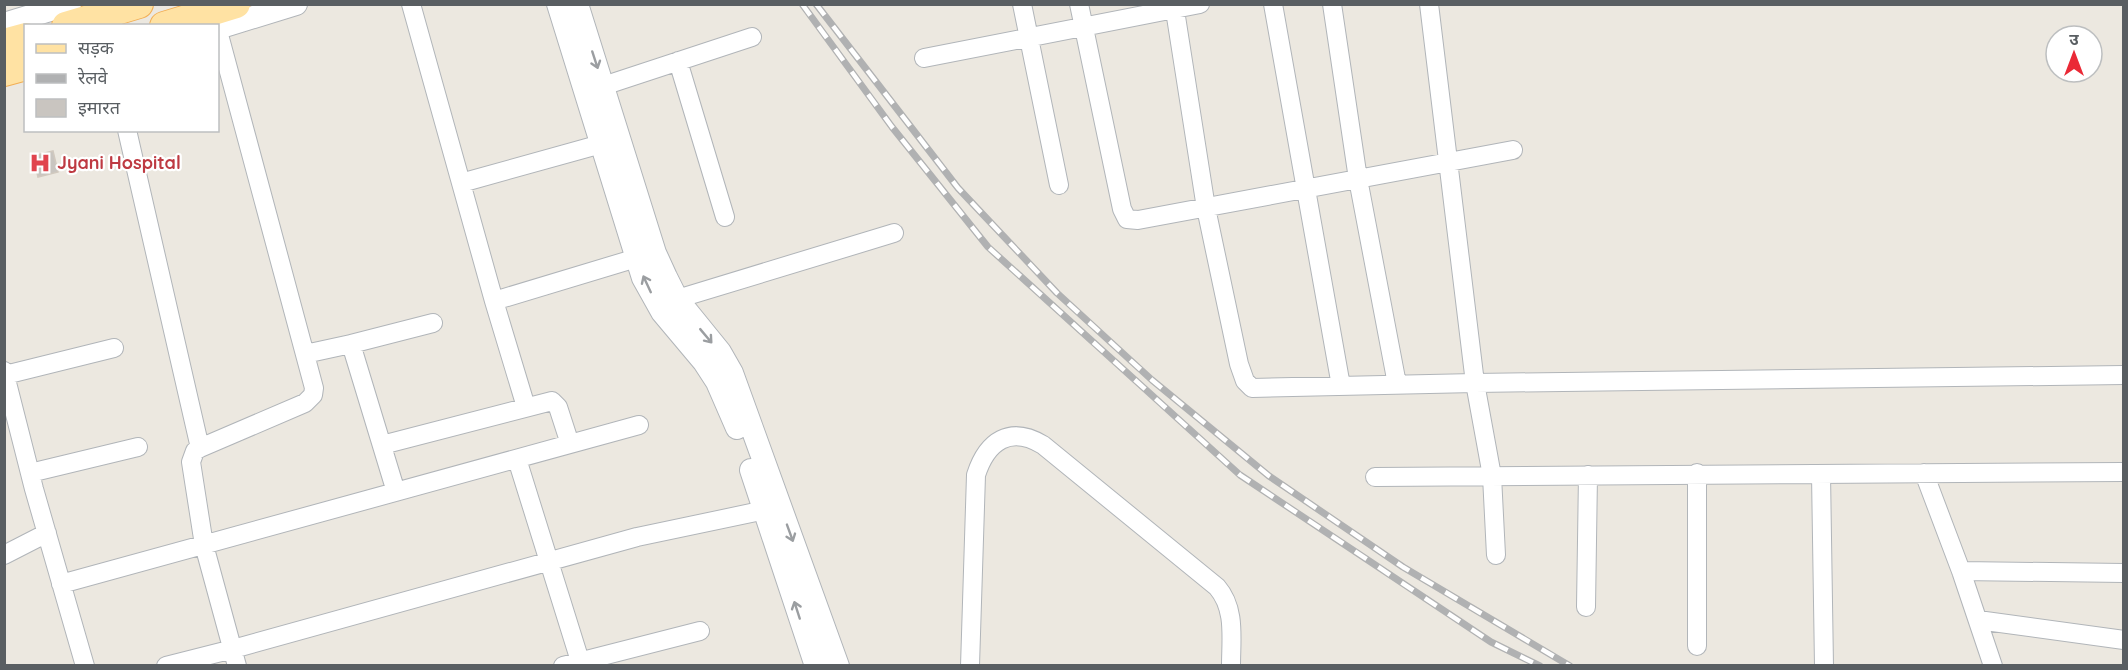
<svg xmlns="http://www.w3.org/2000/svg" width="2128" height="670" font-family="Quicksand,'Noto Sans Devanagari',sans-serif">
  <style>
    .building { fill: #c9c5c0; stroke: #d1c9bf; stroke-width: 1.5 }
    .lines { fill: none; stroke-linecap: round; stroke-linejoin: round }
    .minor-casing { stroke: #b1b5b9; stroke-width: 20 }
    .tertiary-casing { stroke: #b1b5b9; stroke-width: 24 }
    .primary-casing { stroke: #f2ae54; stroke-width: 30 }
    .minor { stroke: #fff; stroke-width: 18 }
    .tertiary { stroke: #fff; stroke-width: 22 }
    .primary { stroke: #ffe2a3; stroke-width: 28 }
    .rail-casing { stroke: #b0b1b2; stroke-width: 7 }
    .rail { stroke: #fff; stroke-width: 4.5; stroke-dasharray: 14; stroke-linecap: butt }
    .oneway { stroke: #9b9ea1 }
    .labels { text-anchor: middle; stroke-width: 4.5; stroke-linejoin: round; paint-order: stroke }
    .health-label { font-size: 18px; font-weight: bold; fill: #be3a42; stroke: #fff; text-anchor: start }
  </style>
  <rect width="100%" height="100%" fill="#ece8e0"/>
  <!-- building -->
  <path class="building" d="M53 151 58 172 38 177 33 156Z"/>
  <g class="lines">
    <defs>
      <path id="minor" d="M411 4 494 301 526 407
        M1022 4 1059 185
        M1079 4 1122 209 1127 219 1138 220 1513 150
        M1174 4 1206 208 1239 364 1245 381 1252 388 1475 383 2124 375
        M1273 4 1341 386
        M1332 4 1358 179 1397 384
        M1429 4 1475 383 1492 476 1496 555
        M218 31 314 388 313 395 305 403 200 448 195 451 191 462 204 545 237 666
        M924 58 1200 4
        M678 61 725 217
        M591 90 752 37
        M127 130 200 448
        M461 183 612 141
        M677 299 894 233
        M494 301 650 254
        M351 344 433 323
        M305 354 351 344 396 492
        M4 371 34 489 85 666
        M5 375 114 348
        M382 445 552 401 558 407 570 444
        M517 459 580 661
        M30 473 138 447
        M1697 473V646
        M1924 473 1961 571 1993 666
        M1821 474 1824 666
        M1375 477 2124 472
        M4 555 47 533
        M1961 571 2124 573
        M61 584 639 425
        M1586 607 1588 475
        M1978 620 2124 640
        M166 666 233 649 637 537 775 508
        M563 666 700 631
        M970 666 976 475C987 441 1010 425 1043 445L1217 587C1236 609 1231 638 1231 666"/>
      <path id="tertiary" d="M558 4 643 278 662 312 704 362 717 382 737 428
        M577 4 655 253 666 277 677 299 720 352 732 373 838 666
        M4 24 70 4
        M218 28 296 4
        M751 470 816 666"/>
      <path id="primary" d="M66 26 139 4
        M164 26 236 4
        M4 43 26 37
        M4 72 26 66"/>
    </defs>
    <!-- minor casing -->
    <use href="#minor" class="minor-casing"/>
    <!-- tertiary casing -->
    <use href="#tertiary" class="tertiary-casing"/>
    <!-- primary casing -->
    <use href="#primary" class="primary-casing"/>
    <!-- minor -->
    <use href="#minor" class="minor"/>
    <!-- tertiary -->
    <use href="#tertiary" class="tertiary"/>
    <!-- primary -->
    <use href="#primary" class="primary"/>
    <defs>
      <path id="rail" d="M802 4 892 127 988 247 1240 475 1491 642 1540 666
        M816 4 958 188 1057 293 1152 380 1269 476 1403 567 1570 666"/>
    </defs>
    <!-- rail casing -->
    <use href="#rail" class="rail-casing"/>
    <!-- rail -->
    <use href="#rail" class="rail"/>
  </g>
  <!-- one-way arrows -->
  <defs><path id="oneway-shaft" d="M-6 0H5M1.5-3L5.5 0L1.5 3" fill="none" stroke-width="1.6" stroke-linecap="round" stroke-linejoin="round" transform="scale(1.5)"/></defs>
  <g class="oneway">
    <use href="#oneway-shaft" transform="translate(595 60) rotate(72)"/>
    <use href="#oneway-shaft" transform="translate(647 284) rotate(-115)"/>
    <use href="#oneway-shaft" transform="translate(706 336) rotate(50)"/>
    <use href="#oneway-shaft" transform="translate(790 533) rotate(70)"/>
    <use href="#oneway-shaft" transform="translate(797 610) rotate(-108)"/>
  </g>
  <!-- icons -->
  <defs>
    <symbol id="hospital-bare" viewBox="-9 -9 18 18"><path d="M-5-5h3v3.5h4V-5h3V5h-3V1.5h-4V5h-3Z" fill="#e0444e" stroke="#fff" stroke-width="2.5" paint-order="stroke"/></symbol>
  </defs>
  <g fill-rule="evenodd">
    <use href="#hospital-bare" x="25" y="148" width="30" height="30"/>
  </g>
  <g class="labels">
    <!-- health labels -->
    <g class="health-label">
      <text x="57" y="169">Jyani Hospital</text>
    </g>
  </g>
  <!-- border -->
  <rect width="2128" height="670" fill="none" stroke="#595e62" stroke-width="12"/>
  <!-- legend -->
  <rect x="24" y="24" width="195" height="108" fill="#ffffff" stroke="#bdbfc0" stroke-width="1.5"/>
  <rect x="36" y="44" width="30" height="9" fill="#ffe2a3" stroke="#bdbfc0" stroke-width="1.5"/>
  <text x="78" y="54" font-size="18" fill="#595e62">सड़क</text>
  <rect x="36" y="74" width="30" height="9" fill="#b0b1b2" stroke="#bdbfc0" stroke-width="1.5"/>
  <text x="78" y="84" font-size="18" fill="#595e62">रेलवे</text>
  <rect x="36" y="99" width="30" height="18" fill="#c9c5c0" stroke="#bdbfc0" stroke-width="1.5"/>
  <text x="78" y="114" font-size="18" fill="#595e62">इमारत</text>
  <!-- north arrow -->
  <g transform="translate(2074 54)"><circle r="28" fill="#ffffff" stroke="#bdbfc0" stroke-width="1.5"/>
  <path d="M0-4.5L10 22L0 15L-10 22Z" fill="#ea2936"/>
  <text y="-9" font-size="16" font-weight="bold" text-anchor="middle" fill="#595e62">उ</text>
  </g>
</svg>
